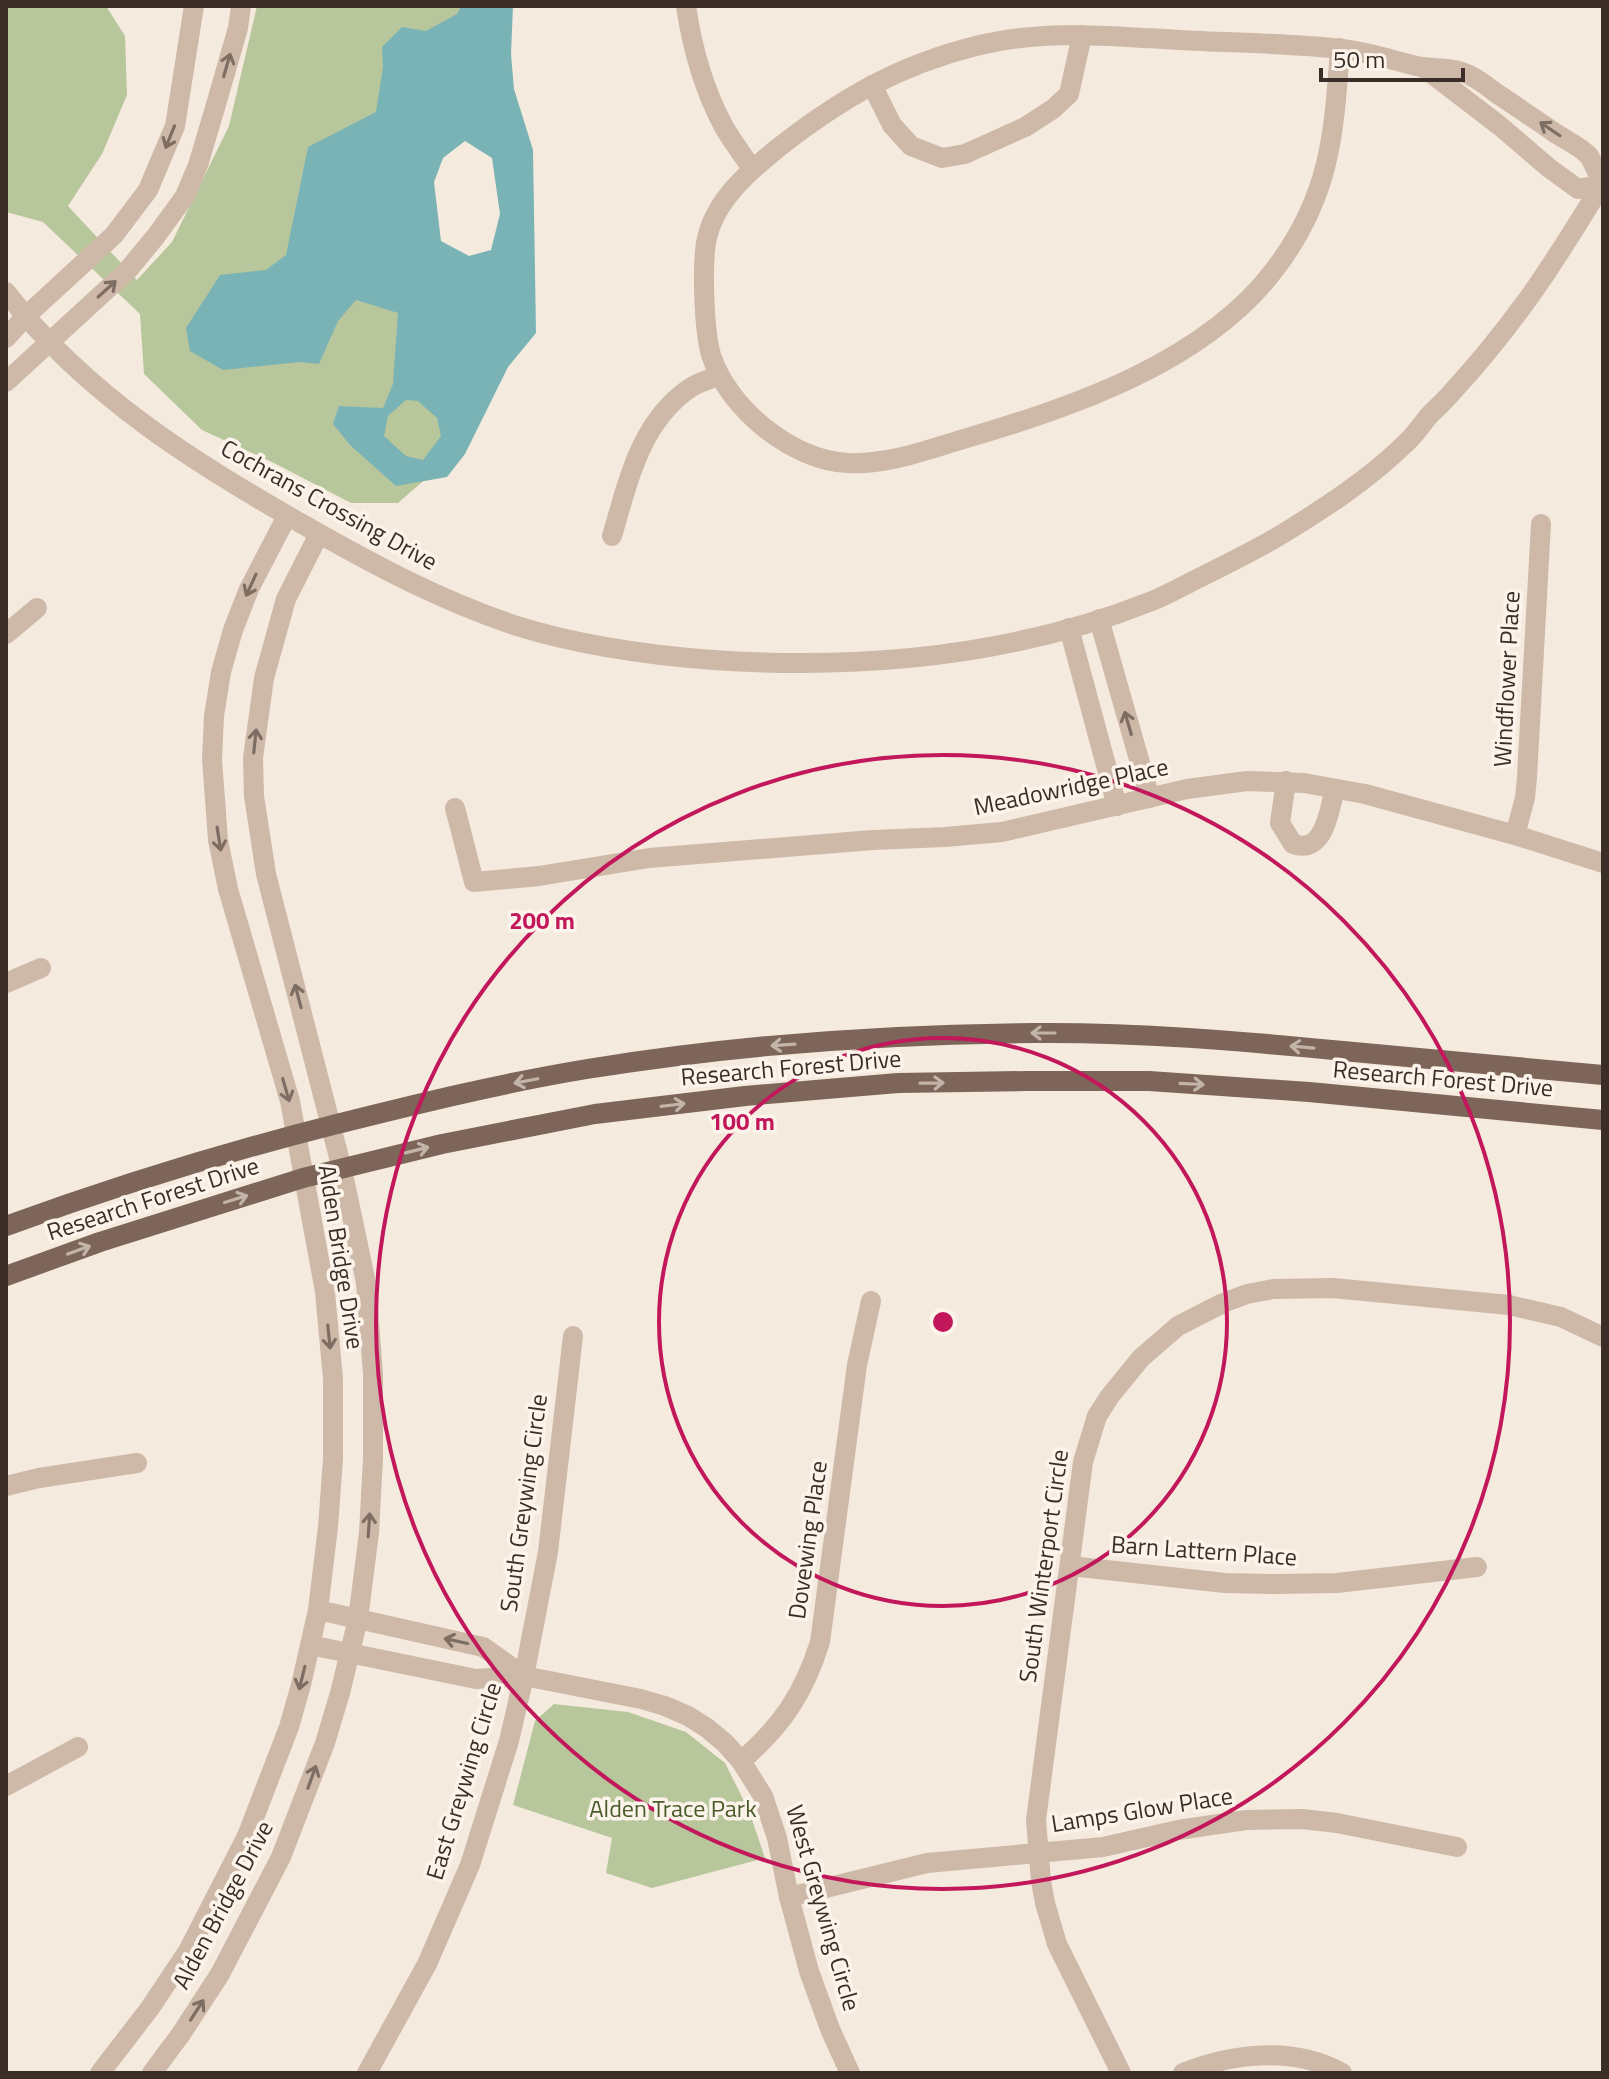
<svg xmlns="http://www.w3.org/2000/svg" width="1609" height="2079" font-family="'Titillium Web',sans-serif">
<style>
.green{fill:#b8c69c}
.water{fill:#7ab3b5;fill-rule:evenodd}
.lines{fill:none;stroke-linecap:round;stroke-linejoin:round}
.minor{stroke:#ceb9a8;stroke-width:20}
.major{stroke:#7e6559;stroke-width:20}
.oneway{stroke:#7d6d62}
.oneway2{stroke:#c3b4a9}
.ring{fill:none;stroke:#c2185b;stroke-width:4}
.labels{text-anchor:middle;stroke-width:7;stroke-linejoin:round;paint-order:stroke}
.street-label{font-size:24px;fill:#3b2e29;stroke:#fcf4eb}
.park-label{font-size:24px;fill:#4a5b2a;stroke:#fcf4eb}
.centre{fill:#c2185b;stroke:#fcf4eb;stroke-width:4}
.ring-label{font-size:24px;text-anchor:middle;font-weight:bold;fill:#c2185b;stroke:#fcf4eb;stroke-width:7;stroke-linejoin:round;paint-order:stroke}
</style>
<rect width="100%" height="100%" fill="#f5eade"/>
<g class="green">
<path d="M6 6H106L125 36 127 95 102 154 68 206 137 280 172 242 229 126 257 6H490L407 173 453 431 436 470 398 503H351L274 463 202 430 144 374 140 314 43 222 6 212Z"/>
<path d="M554 1704 628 1712 686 1732 725 1763 749 1811 765 1858 652 1888 606 1873 612 1838 513 1805 535 1721Z"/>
</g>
<path class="water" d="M461 6H513L511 54 514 89 533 150 536 333 508 367 465 454 447 477 396 486 350 445 333 424 339 406 383 408 393 384 398 313 356 300 338 321 319 364 300 362 223 370 190 351 186 328 220 275 266 270 286 255 308 147 376 112 383 67 382 47 402 27 426 31 457 14ZM465 141 492 158 500 214 491 250 469 256 441 241 434 182 443 158ZM406 400 418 401 437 418 441 436 423 460 406 456 384 436 388 416Z"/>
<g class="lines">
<g class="minor">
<path d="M686 6C692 47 704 90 724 127 732 141 743 155 752 169"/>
<path d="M1340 48C1334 135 1330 197 1275 269 1206 361 1074 407 967 438 929 449 889 465 848 463 792 461 728 408 711 355 704 330 702 269 706 243 713 202 747 173 778 148 840 99 899 65 976 46 1043 29 1111 36 1179 40 1233 43 1288 43 1342 49 1369 52 1395 61 1421 67 1434 69 1449 67 1462 72 1474 76 1486 85 1496 93 1516 106 1536 120 1555 133 1566 140 1581 147 1589 156 1594 164 1598 175 1603 184"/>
<path d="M1423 67 1500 126 1549 168 1578 189 1603 184"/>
<path d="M872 85 892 125 911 146 942 158 965 154 1025 127 1053 109 1069 94 1082 35"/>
<path d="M6 292C85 395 199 466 311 529 378 567 444 602 517 626 581 646 647 655 713 660 861 670 1014 656 1152 601 1167 595 1181 587 1195 580 1223 566 1252 552 1279 536 1325 508 1371 478 1409 440 1415 434 1421 426 1427 418 1435 409 1445 401 1453 391 1479 363 1503 333 1525 303 1553 265 1578 223 1603 183"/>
<path d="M6 338 25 317 114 235 148 190 175 126 194 6"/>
<path d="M6 382 127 271 156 236 185 196 198 165 215 108 238 28 241 6"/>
<path d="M612 536C628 482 640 422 690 388 699 382 710 379 720 376"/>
<path d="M1099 619 1150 798"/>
<path d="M1069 628 1117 806"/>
<path d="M6 634 37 608"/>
<path d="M1286 781 1280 823 1293 844C1325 855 1329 810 1335 789"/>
<path d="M455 808 474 882 539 876 649 858 873 840 945 837 1002 832 1187 789 1247 781 1304 783 1365 794 1515 835 1603 863"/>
<path d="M1515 835 1525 798 1527 777 1541 524"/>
<path d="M6 983 41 968"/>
<path d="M6 1486 39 1478 137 1463"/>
<path d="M1070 1566 1225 1583 1276 1584 1337 1583 1477 1567"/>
<path d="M318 1610 483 1647 524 1676"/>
<path d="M310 1645 476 1679 524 1676 641 1699 665 1706 688 1716 707 1728 725 1743 741 1761 763 1796 777 1838 789 1897 809 1971 830 2029 850 2073"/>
<path d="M741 1761C782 1726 804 1693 820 1642L857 1365 871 1301"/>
<path d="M6 1786 78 1747"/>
<path d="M789 1897 927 1863 1103 1847 1178 1830 1246 1820 1302 1819 1337 1823 1457 1847"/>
<path d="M100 2073 150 2008 188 1951 247 1836 289 1727 301 1685 318 1610 328 1527 333 1459V1379L325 1292 290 1101 228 889 218 840 212 759 214 716 221 672 233 630 249 589 287 516"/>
<path d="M152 2073 181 2034 220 1974 281 1857 325 1743 340 1693 358 1619 369 1533 373 1458V1374L366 1283 342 1169 266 874 254 796 253 758 264 678 286 599 319 534"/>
<path d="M367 2073 427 1964 470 1865 509 1741 524 1676 548 1552 573 1336"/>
<path d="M1121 2073 1057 1944 1045 1903 1041 1881 1036 1820 1083 1462 1097 1416 1110 1396 1141 1358 1178 1326 1223 1303 1247 1294 1273 1289 1333 1288 1509 1305 1561 1317 1603 1337"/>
<path d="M1183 2073C1232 2053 1294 2046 1342 2073"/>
</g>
<g class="major">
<path d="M6 1226C113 1187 222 1153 333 1125 417 1104 502 1083 587 1069 735 1045 885 1034 1034 1033 1137 1032 1240 1041 1343 1051 1430 1059 1516 1067 1603 1075"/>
<path d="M6 1276 100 1242 303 1178 442 1144 595 1114 745 1096 898 1083 1026 1081H1149L1309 1092 1603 1120"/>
</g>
</g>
<defs><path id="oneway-shaft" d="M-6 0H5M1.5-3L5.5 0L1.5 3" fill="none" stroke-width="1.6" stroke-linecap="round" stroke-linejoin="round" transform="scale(2)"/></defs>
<g class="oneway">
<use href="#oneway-shaft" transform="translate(227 65) rotate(-74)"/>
<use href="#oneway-shaft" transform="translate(1550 129) rotate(-146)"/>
<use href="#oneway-shaft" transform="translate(170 137) rotate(112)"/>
<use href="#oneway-shaft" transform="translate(107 289) rotate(-42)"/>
<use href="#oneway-shaft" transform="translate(251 585) rotate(115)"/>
<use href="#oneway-shaft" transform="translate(1128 723) rotate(-106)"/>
<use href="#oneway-shaft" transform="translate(255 741) rotate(-84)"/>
<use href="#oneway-shaft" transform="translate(219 839) rotate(81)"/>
<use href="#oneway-shaft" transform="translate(298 996) rotate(-105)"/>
<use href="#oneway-shaft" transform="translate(286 1090) rotate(74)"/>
<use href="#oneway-shaft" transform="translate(329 1337) rotate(84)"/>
<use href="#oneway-shaft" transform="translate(369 1525) rotate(-86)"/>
<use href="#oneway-shaft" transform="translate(456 1641) rotate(-168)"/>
<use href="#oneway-shaft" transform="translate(302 1678) rotate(104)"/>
<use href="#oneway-shaft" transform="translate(312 1777) rotate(-70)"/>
<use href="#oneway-shaft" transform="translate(197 2010) rotate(-57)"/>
</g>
<g class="oneway2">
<use href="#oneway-shaft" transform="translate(1043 1033) rotate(-180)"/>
<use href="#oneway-shaft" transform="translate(783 1045) rotate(176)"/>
<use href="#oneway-shaft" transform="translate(1302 1047) rotate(-175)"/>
<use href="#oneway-shaft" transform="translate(526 1081) rotate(169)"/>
<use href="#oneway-shaft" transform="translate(932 1083) rotate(-1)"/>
<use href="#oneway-shaft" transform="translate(1192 1084) rotate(3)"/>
<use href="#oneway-shaft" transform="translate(673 1105) rotate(-7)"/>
<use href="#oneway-shaft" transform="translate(417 1150) rotate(-14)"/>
<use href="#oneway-shaft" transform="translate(236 1199) rotate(-17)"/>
<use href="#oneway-shaft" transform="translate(79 1250) rotate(-20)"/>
</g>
<g class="ring">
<circle cx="943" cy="1322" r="284"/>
<circle cx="943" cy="1322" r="567"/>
</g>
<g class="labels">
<g class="street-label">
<text transform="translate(329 505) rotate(29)" y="8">Cochrans Crossing Drive</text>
<text transform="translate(1507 679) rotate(-87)" y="8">Windflower Place</text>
<text transform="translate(1071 787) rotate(-12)" y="8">Meadowridge Place</text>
<text transform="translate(791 1068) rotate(-5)" y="8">Research Forest Drive</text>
<text transform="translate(1443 1079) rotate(5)" y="8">Research Forest Drive</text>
<text transform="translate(153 1199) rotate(-18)" y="8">Research Forest Drive</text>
<text transform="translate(341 1257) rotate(81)" y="8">Alden Bridge Drive</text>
<text transform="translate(524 1503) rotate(-82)" y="8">South Greywing Circle</text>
<text transform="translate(808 1540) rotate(-82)" y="8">Dovewing Place</text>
<text transform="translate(1204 1551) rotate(4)" y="8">Barn Lattern Place</text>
<text transform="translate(1044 1566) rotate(-82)" y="8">South Winterport Circle</text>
<text transform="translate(464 1781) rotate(-73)" y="8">East Greywing Circle</text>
<text transform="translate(1142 1810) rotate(-9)" y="8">Lamps Glow Place</text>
<text transform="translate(223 1905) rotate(-62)" y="8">Alden Bridge Drive</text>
<text transform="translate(823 1908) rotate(74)" y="8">West Greywing Circle</text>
</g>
<g class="park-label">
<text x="673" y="1817">Alden Trace Park</text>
</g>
</g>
<circle cx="943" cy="1322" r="12" class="centre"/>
<g class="ring-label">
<text x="542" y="929">200 m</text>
<text x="742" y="1130">100 m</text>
</g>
<rect width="1609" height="2079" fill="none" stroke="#3b2e29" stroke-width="16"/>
<path d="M1321 68v12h142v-12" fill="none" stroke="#3b2e29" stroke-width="4"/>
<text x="1333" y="68" font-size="24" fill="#3b2e29" stroke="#fcf4eb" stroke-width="6" paint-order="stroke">50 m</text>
</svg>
